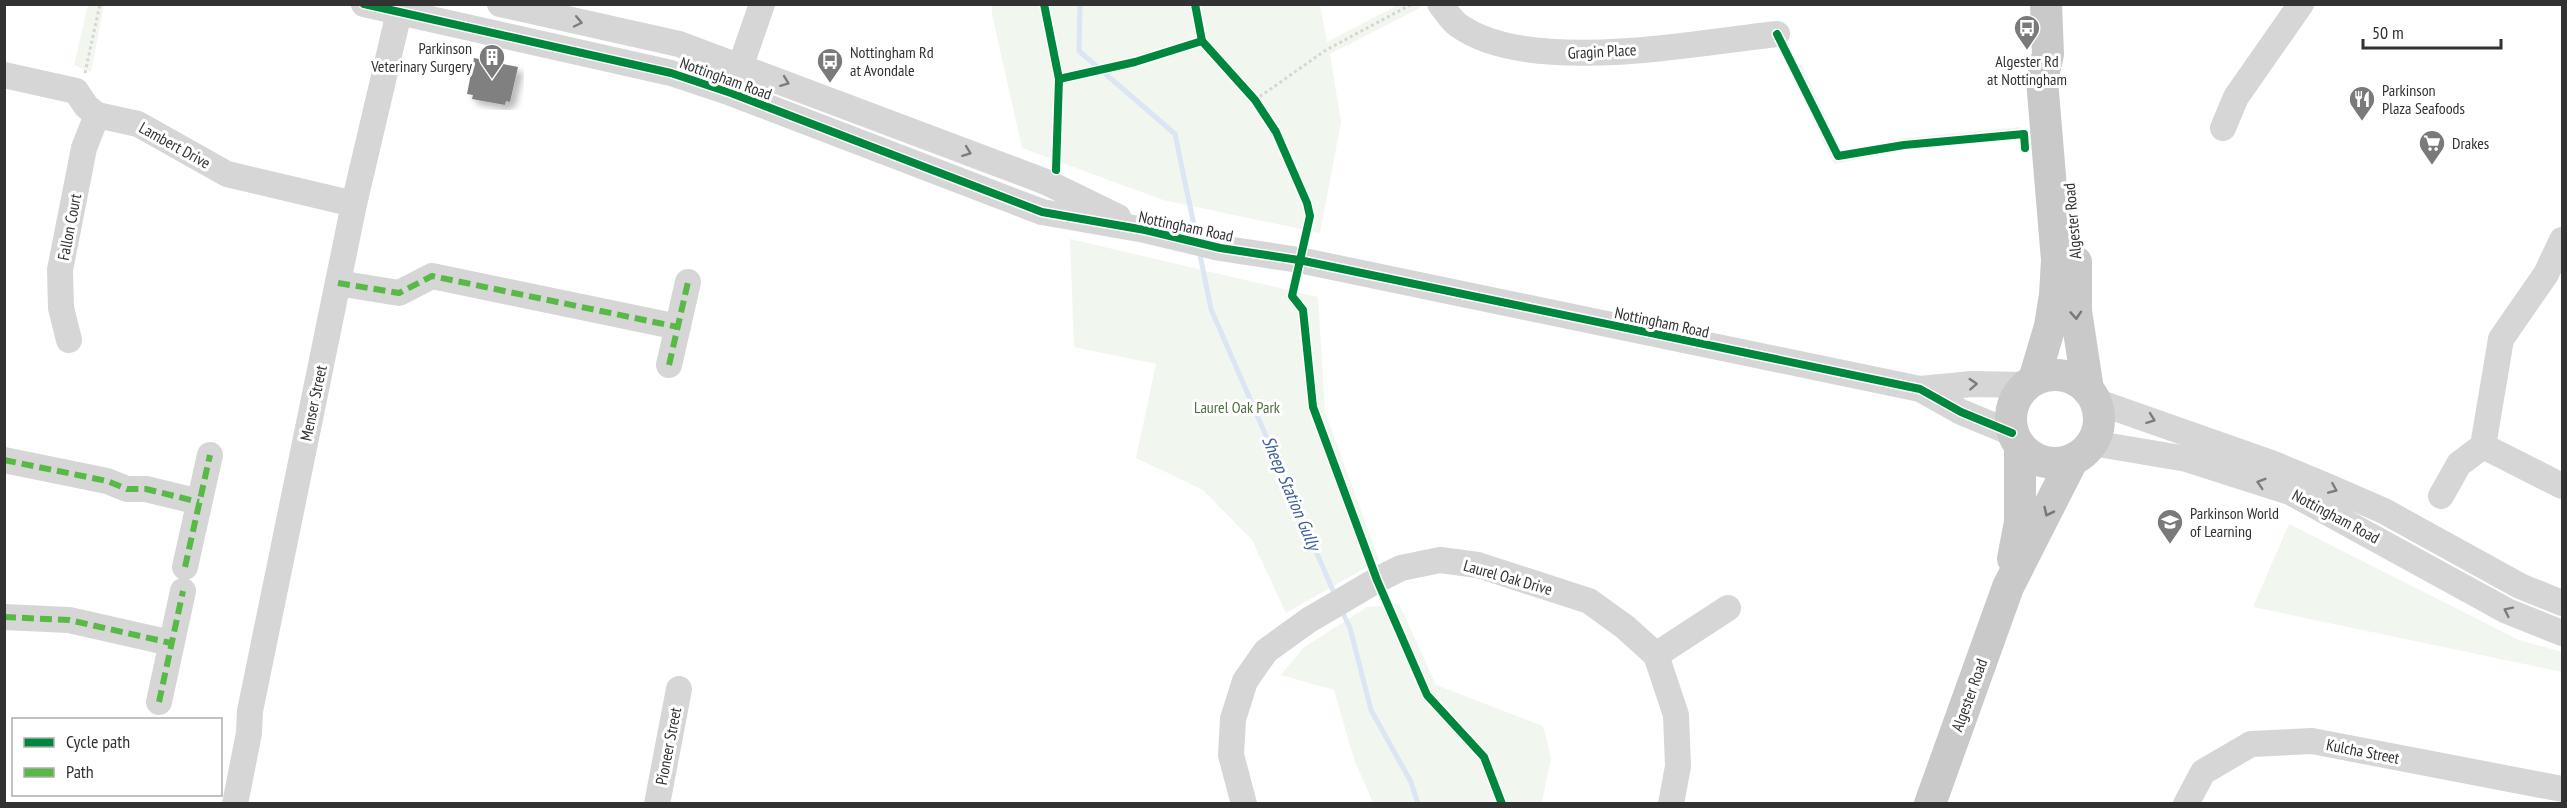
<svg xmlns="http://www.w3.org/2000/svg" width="2567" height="808" font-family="'PT Sans Narrow',sans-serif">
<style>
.green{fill:#f1f6ee}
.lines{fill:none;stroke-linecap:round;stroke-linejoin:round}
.stream{stroke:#dce5f4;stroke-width:5}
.building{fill:#808080;filter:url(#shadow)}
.path{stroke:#d6d6d6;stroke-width:3;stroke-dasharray:3 3;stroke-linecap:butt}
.minor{stroke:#d6d6d6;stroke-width:26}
.major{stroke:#c9c9c9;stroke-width:32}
.quiet{stroke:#58b947;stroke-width:6;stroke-dasharray:12 6;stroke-linecap:butt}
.cycleway-casing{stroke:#fff;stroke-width:11}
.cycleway{stroke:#00873e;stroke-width:8}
.oneway{stroke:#7c7c7c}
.oneway2{stroke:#767676}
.labels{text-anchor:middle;stroke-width:6;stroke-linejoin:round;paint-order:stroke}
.poi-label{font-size:16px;fill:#323232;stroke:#fff;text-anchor:start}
.street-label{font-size:16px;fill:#323232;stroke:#fff}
.park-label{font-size:16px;fill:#49713d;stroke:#fff}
.water-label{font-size:18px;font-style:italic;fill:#3c5f99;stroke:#fff}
</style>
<defs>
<filter id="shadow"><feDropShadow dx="5.5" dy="5.5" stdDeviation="3" flood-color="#0004"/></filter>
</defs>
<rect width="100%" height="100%" fill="#fff"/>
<g class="green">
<path d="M88 5H104L91 72 74 65Z"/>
<path d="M992 5H1320L1327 42 1398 5H1419L1420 8 1330 54 1341 122 1320 233 1163 200 1022 148 992 14Z"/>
<path d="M1801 64 1842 151 1904 138 2020 127 2021 138 1907 150 1834 164 1789 70Z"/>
<path d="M1070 239 1318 297 1325 412 1379 560 1286 613 1252 540 1203 490 1136 458 1156 364 1074 347Z"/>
<path d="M2289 524 2519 640 2562 652V672L2253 607Z"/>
<path d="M1399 604 1436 685 1543 726 1551 757 1542 803H1373L1354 759 1334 690 1281 675 1303 648 1367 607Z"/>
</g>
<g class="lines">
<g class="stream">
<path d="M1080 4 1079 51 1175 134 1196 235"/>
<path d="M1199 250 1211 309 1335 595"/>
<path d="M1341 609 1350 628 1371 710 1411 782 1418 804"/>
</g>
</g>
<path class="building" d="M474 58 518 67 510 102 506 101 505 105 472 99 473 95 467 94Z"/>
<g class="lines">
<g class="path">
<path d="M85 73 100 4"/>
<path d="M1255 100 1326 50 1412 4"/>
</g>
<g class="minor">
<path d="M364 4 671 73 731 93 1042 212 1145 230 1220 248 1299 260 1920 389 1961 412 2012 433"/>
<path d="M500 4 679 44 1046 182 1118 217"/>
<path d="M1440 4C1446 11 1451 20 1458 25 1528 76 1694 43 1777 34"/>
<path d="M4 75 76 91 86 106 97 115 138 124 227 174 354 204"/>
<path d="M735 82 762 4"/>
<path d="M2223 128 2236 97 2301 4"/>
<path d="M2562 240 2546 274 2501 339 2483 446 2562 486"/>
<path d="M338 283 399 293 432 276 678 327"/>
<path d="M69 340 61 308 60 270 84 148 97 115"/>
<path d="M669 365 688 282"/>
<path d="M1920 389 1972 384 2026 385"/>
<path d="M2095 401 2274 464 2329 487 2384 511 2520 586 2562 603"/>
<path d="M2092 443 2187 459 2290 492 2507 611 2562 633"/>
<path d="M4 460 107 481 127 489H146L199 502"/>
<path d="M2441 496 2459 464 2483 446"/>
<path d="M185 567 210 455"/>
<path d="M4 617 69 620 171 643"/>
<path d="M1656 655 1728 608"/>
<path d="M159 702 183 591"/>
<path d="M235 804 249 733 250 711 354 204 401 4"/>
<path d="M657 804 679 689"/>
<path d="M1244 804 1231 755 1233 719 1245 681 1266 651 1309 620 1377 580 1401 568 1440 560 1478 565 1589 601 1625 627 1656 655 1676 715 1678 766 1671 804"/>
<path d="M2186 804 2203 772 2251 744 2312 741 2562 789"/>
</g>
<g class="major">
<path d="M2076 262V311L2088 390"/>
<circle cx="2055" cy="419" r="44"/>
<path d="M2034 380 2050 326 2055 295 2057 260 2042 80 2048 54 2046 4"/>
<path d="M2013 559 2020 522V447"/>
<path d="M1930 804 2008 587 2073 459"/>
</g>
<g class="quiet">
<path d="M338 283 399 293 432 276 678 327"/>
<path d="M669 365 688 282"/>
<path d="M4 460 107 481 127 489H146L199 502"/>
<path d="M185 567 210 455"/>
<path d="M4 617 69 620 171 643"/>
<path d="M159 702 183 591"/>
</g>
<g class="cycleway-casing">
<g id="cycleway">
<path d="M364 4 671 73 731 93 1042 212 1145 230 1220 248 1299 260 1920 389 1961 412 2012 433"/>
<path d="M1044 4 1059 79 1056 170"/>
<path d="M1195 4 1202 41 1255 100 1276 132 1307 203 1310 216 1292 296 1303 310 1313 407 1377 580 1427 695 1484 757 1502 804"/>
<path d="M1777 34 1838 156 1904 145 2024 134 2025 148"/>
<path d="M1059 79 1135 62 1202 41"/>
</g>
</g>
<use href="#cycleway" class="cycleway"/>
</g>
<defs><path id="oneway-chevron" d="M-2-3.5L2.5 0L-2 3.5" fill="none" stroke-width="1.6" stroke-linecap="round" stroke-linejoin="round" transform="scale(1.5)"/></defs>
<g class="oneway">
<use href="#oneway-chevron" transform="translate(578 22) rotate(12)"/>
<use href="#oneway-chevron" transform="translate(785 82) rotate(21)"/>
<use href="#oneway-chevron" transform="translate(967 152) rotate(21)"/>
<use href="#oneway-chevron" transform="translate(1973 384) rotate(-3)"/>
<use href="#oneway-chevron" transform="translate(2151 419) rotate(20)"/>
<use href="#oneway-chevron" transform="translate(2261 483) rotate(-163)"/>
<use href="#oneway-chevron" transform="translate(2333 489) rotate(23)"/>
<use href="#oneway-chevron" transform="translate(2508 611) rotate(-154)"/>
</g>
<g class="oneway2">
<use href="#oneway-chevron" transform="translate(2076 315) rotate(86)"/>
<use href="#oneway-chevron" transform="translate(2048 512) rotate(116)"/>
</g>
<defs>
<g id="bus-pin" transform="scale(1.35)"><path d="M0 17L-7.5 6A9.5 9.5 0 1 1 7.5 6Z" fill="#7a7a7a" stroke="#fff"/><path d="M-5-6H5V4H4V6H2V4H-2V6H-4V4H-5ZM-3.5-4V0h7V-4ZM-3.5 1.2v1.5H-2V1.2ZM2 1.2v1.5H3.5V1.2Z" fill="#fff"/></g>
<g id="building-pin" transform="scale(1.35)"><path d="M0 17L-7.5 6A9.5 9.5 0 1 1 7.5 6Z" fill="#7a7a7a" stroke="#fff"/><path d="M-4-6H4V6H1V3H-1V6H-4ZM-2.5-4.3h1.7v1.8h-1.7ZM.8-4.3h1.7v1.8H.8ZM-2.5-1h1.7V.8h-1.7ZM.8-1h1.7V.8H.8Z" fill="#fff"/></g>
<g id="restaurant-pin" transform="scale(1.35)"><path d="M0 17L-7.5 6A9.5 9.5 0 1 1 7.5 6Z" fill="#7a7a7a" stroke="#fff"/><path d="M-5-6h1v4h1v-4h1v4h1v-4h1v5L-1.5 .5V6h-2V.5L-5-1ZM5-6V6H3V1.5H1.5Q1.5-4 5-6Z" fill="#fff"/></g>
<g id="supermarket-pin" transform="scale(1.35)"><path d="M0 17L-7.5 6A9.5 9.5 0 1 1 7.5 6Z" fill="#7a7a7a" stroke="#fff"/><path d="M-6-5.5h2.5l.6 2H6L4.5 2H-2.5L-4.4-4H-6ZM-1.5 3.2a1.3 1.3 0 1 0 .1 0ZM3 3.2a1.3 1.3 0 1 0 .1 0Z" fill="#fff"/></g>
<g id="school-pin" transform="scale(1.35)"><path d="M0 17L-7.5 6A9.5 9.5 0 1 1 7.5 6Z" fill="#7a7a7a" stroke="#fff"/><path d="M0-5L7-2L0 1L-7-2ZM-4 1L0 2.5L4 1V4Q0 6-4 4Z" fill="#fff"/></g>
</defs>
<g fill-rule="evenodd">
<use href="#bus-pin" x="2027" y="28"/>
<use href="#building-pin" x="492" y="57"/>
<use href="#bus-pin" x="830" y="61"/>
<use href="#restaurant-pin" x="2362" y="99"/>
<use href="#supermarket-pin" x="2432" y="143"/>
<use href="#school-pin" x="2170" y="522"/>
</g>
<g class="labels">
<g class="poi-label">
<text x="472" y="54" text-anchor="end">Parkinson<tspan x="472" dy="18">Veterinary Surgery</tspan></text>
<text x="850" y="58">Nottingham Rd<tspan x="850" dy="18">at Avondale</tspan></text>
<text x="2027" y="67" text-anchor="middle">Algester Rd<tspan x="2027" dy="18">at Nottingham</tspan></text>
<text x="2382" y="96">Parkinson<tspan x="2382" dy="18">Plaza Seafoods</tspan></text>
<text x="2452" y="149">Drakes</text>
<text x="2190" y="519">Parkinson World<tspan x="2190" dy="18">of Learning</tspan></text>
</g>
<g class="street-label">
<text transform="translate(1602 51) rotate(-3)" y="6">Gragin Place</text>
<text transform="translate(726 78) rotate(20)" y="6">Nottingham Road</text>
<text transform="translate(175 145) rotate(29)" y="6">Lambert Drive</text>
<text transform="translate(2072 221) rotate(-95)" y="6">Algester Road</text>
<text transform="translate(1186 226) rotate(12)" y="6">Nottingham Road</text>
<text transform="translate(69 227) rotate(-79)" y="6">Fallon Court</text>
<text transform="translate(1662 322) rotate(12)" y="6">Nottingham Road</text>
<text transform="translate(313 403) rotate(-78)" y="6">Menser Street</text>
<text transform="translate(2336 516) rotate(28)" y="6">Nottingham Road</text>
<text transform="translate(1508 577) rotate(16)" y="6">Laurel Oak Drive</text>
<text transform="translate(1969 695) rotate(-70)" y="6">Algester Road</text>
<text transform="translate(668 746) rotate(-79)" y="6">Pioneer Street</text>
<text transform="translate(2363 751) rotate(11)" y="6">Kulcha Street</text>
</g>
<g class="park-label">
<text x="1237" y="413">Laurel Oak Park</text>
</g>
<g class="water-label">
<text transform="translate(1291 493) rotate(67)" y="6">Sheep Station Gully</text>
</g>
</g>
<rect width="2567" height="808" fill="none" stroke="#323232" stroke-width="12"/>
<rect x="12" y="718" width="210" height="78" fill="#ffffff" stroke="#adadad" stroke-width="1.5"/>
<rect x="24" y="738" width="30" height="9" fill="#00873e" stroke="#adadad" stroke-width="1.5"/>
<text x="66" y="748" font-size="18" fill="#323232">Cycle path</text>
<rect x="24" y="768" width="30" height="9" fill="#58b947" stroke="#adadad" stroke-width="1.5"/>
<text x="66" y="778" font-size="18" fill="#323232">Path</text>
<path d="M2363 39v9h138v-9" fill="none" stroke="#323232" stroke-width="3"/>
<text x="2372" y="39" font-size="18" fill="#323232" stroke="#ffffff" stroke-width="4.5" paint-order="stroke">50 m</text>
</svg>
